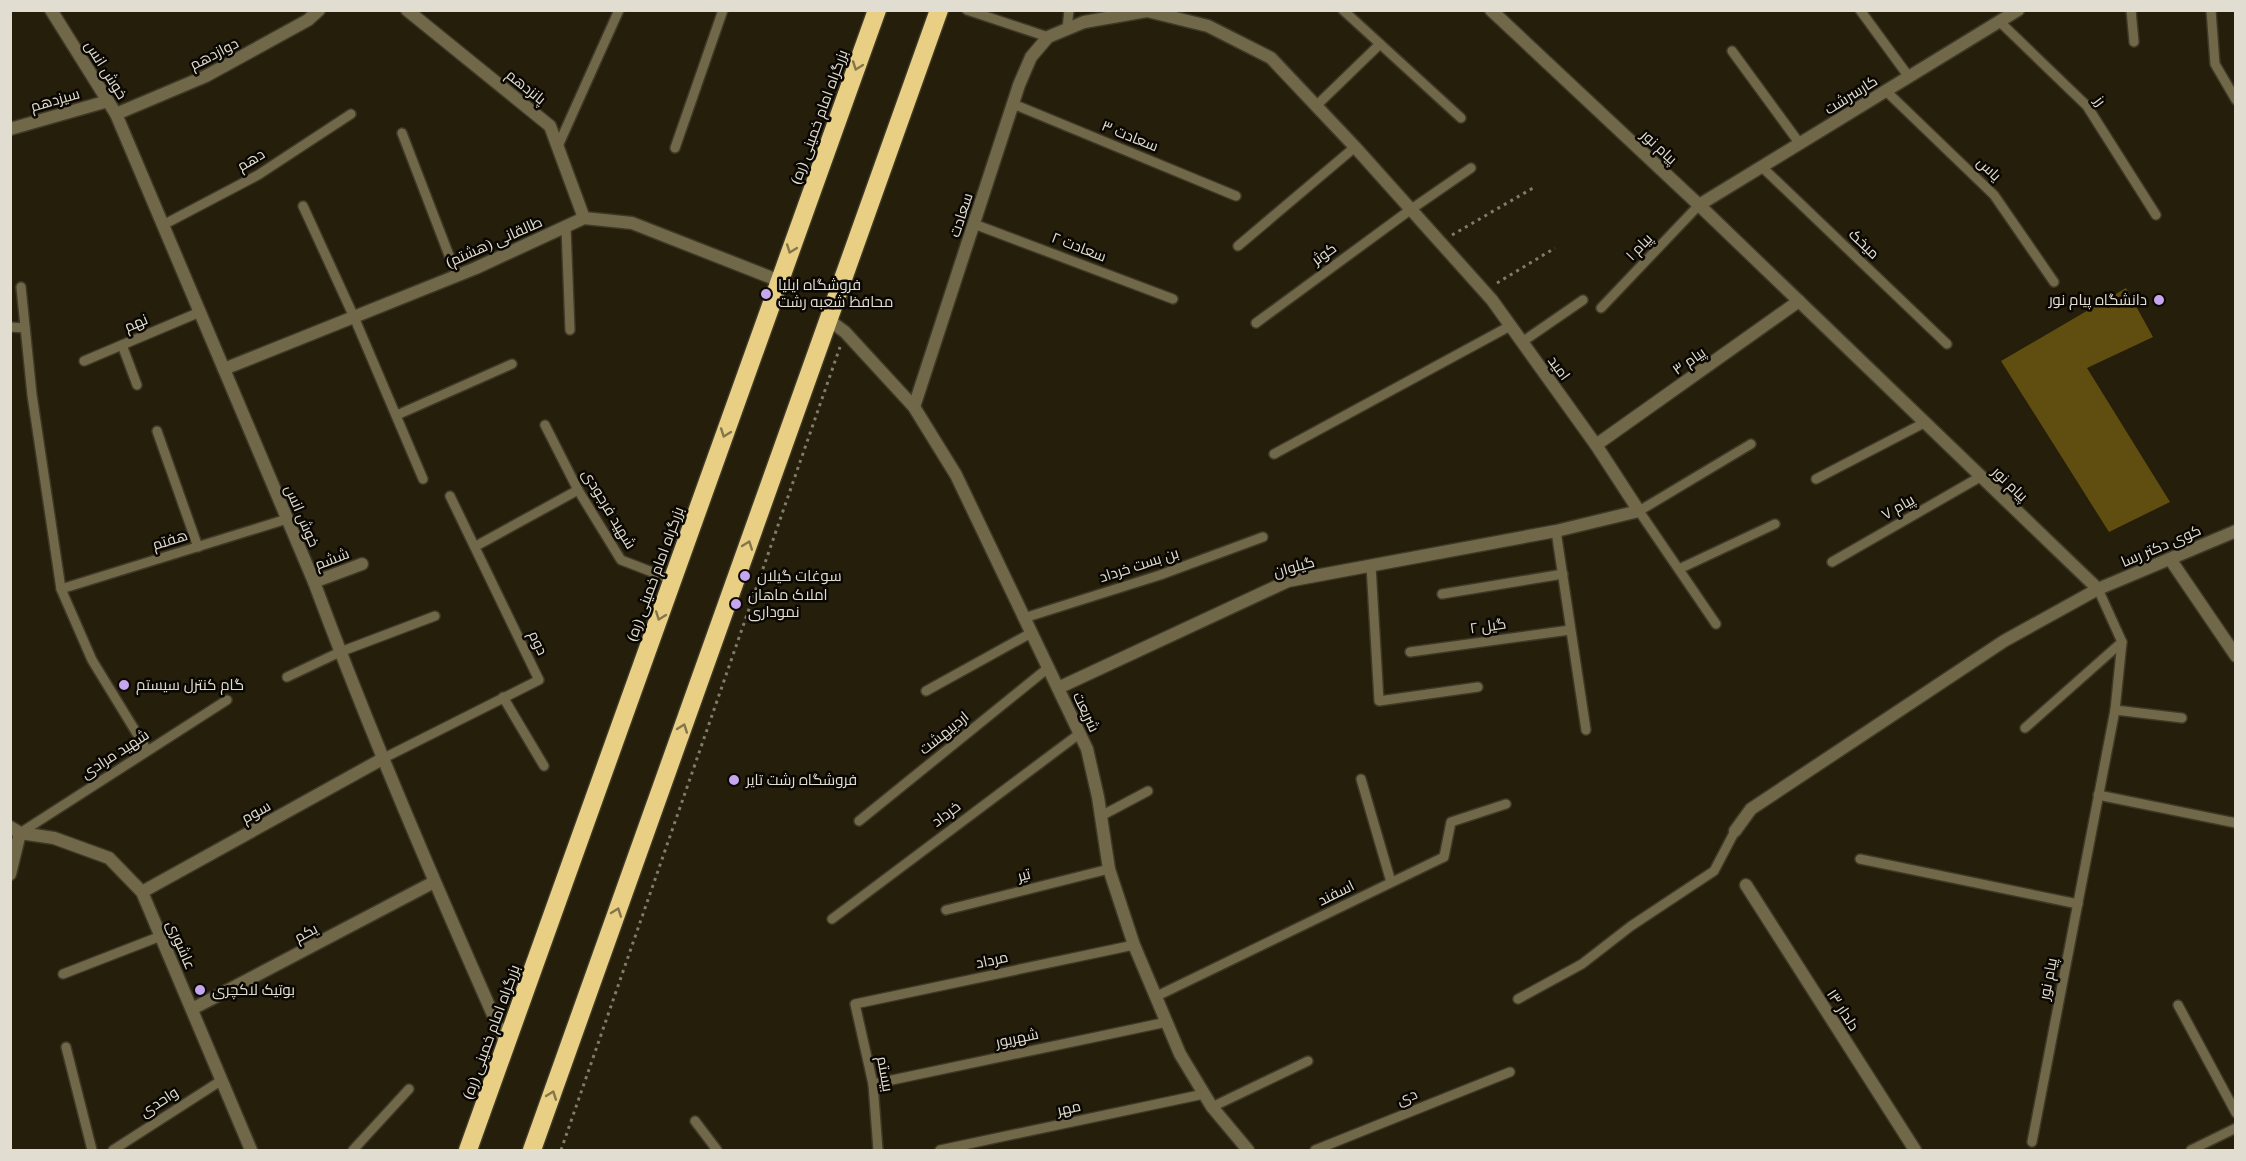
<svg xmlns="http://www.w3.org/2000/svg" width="2246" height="1161" font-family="'Times New Roman',Cairo,serif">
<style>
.building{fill:#604e11}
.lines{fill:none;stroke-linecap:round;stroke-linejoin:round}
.lane-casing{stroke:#3e3926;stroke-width:12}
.street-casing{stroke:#3e3926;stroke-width:15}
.highway-casing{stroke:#3e3926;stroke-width:21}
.path{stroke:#807b6b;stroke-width:3;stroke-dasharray:3 4.5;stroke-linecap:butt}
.lane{stroke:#71684a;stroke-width:9}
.street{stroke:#71684a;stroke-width:12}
.highway{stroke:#e8cf84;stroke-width:18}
.oneway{stroke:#85754a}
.poi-dot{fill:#c7a6f0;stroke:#0b0803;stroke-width:2}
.labels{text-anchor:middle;stroke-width:5;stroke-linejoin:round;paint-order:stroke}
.street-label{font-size:15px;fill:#e1ddd1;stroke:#0b0803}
.poi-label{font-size:15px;fill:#e1ddd1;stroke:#0b0803;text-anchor:start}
</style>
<rect width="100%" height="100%" fill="#241e0a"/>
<path class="building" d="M2126 288 2153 337 2087 368 2170 502 2109 532 2001 361Z"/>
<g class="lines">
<g class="lane-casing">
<g id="lane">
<path d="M967 10 1048 37"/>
<path d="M1343 10 1461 118"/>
<path d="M1860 10 1909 77"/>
<path d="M2131 10 2134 42"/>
<path d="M2211 10 2215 64 2236 100"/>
<path d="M2000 22 2087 106 2156 215"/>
<path d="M1067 29 1069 10"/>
<path d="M1732 51 1800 144"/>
<path d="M1886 91 1994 195 2054 282"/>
<path d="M1013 104 1236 196"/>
<path d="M1316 106 1380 44"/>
<path d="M402 133 457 276"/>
<path d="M558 146 619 10"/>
<path d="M675 148 723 10"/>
<path d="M1762 167 1947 344"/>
<path d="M303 206 354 317 423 479"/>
<path d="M974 224 1173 299"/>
<path d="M163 225 258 175 351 114"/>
<path d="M566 227 570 330"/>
<path d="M1238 246 1355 147"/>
<path d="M21 287 32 395 61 589 92 660 147 750"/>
<path d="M1601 308 1699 205"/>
<path d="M1256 323 1410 210 1471 168"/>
<path d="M10 327 25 328"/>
<path d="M1522 342 1583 300"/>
<path d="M122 345 137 385"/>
<path d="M84 361 200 312"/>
<path d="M397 415 512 364"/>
<path d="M545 425 578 490 621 560 673 580"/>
<path d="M157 431 198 547"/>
<path d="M1274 454 1510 326"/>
<path d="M1816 479 1924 423"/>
<path d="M1556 531 1586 730"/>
<path d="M476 546 578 490"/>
<path d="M1832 562 1980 477"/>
<path d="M1371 566 1379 701 1478 687"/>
<path d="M1679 569 1775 524"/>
<path d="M61 589 287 519"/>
<path d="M1442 594 1563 574"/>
<path d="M1024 618 1160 575 1263 537"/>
<path d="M1716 624 1639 511 1751 444"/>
<path d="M1410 652 1570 630"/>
<path d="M287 677 340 652 435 616"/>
<path d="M926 691 1031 633"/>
<path d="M503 697 544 766"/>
<path d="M2115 710 2182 718"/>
<path d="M2025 728 2122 642"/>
<path d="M384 758 539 680 450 496"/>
<path d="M1361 779 1391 882"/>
<path d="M2098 795 2236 823"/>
<path d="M1101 816 1148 791"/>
<path d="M859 821 1048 668"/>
<path d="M20 833 227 700"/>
<path d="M1860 859 2078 904"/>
<path d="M946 910 1109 869"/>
<path d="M832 919 1079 734"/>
<path d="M63 974 161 936"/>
<path d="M1157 996 1444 857 1451 822 1506 804"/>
<path d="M1518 999 1582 964 1631 926 1714 871 1735 831"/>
<path d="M2178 1005 2236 1113"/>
<path d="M66 1047 92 1150"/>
<path d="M873 1084 1167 1022"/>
<path d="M1212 1107 1308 1061"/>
<path d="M695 1121 717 1150"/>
<path d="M2032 1142 2115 710 2122 642 2098 589"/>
<path d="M113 1150 222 1080"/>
<path d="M353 1150 409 1089"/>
<path d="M878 1150 873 1084 855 1004 1134 945"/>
<path d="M940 1150 1204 1094"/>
<path d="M1315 1150 1510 1072"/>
<path d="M2191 1150 2236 1128"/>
</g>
</g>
<g class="street-casing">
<g id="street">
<path d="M51 10 116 114 314 582C372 738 438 891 506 1044"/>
<path d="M407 10 550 126 584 218"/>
<path d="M1491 10 1699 205 2098 589"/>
<path d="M116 114 206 76 308 20 319 10"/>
<path d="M10 129 108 101"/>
<path d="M1699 205 2018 10"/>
<path d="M829 320 845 332 914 407 956 475 1087 749 1098 797 1109 869 1134 945 1180 1054 1212 1107 1248 1150"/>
<path d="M224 369 476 268 584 218 632 223 780 281"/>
<path d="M914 407 1019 85 1031 57 1048 37 1084 22 1147 11 1208 26 1271 58 1355 147 1492 300 1596 445 1639 511 1556 531 1288 581 1058 688"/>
<path d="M1596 445 1799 301"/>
<path d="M2170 559 2236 656"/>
<path d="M314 582 362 564"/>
<path d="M10 827 20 833 54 838 109 858 142 892 251 1150"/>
<path d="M1735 831 1751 809 2004 641 2098 589 2236 531"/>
<path d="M10 874 20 833"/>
<path d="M1746 885 1915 1150"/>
<path d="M142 892 384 758"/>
<path d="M192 1009 434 882"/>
</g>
</g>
<g class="highway-casing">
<g id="highway">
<path d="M468 1150 877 10"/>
<path d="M532 1150 939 10"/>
</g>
</g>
<g class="path">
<path d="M1452 235 1533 188"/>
<path d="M1497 283 1555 248"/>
<path d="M561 1150 840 347"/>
</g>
<use href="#lane" class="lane"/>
<use href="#street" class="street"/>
<use href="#highway" class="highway"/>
</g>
<defs><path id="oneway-chevron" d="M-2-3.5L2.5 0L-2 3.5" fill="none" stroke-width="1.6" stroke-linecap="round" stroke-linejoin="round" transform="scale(1.5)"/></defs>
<g class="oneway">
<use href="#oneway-chevron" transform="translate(857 66) rotate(110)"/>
<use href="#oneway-chevron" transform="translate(791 249) rotate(110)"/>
<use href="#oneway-chevron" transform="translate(725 433) rotate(110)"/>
<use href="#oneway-chevron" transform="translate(748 545) rotate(-70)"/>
<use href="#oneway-chevron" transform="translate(660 616) rotate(110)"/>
<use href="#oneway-chevron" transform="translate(683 728) rotate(-70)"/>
<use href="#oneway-chevron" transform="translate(617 912) rotate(-70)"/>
<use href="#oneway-chevron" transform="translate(552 1095) rotate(-70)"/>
</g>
<g class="poi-dot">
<circle cx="766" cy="294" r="6"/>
<circle cx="2159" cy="300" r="6"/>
<circle cx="745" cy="576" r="6"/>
<circle cx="736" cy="604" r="6"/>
<circle cx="124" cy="685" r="6"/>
<circle cx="734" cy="780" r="6"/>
<circle cx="200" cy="990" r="6"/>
</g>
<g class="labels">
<g class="street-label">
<text transform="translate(214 54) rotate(-27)" y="5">دوازدهم</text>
<text transform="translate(106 70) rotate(58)" y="5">خوش انس</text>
<text transform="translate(526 87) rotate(39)" y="5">پانزدهم</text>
<text transform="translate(1851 95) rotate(-32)" y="5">کارسرشت</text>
<text transform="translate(55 100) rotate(-16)" y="5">سیزدهم</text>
<text transform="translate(2100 101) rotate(53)" y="5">رز</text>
<text transform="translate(819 117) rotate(-70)" y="5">بزرگراه امام خمینی (ره)</text>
<text transform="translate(1130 136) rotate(22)" y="5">سعادت ۳</text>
<text transform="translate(1659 147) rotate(43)" y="5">پیام نور</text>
<text transform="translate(251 160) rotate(-31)" y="5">دهم</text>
<text transform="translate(1989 169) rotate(44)" y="5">یاس</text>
<text transform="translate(961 215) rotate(-72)" y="5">سعادت</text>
<text transform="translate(494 242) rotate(-24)" y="5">طالقانی (هشتم)</text>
<text transform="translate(1864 244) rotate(44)" y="5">میخک</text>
<text transform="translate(1079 247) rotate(21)" y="5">سعادت ۲</text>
<text transform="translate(1639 247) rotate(-46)" y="5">پیام ۱</text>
<text transform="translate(1324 254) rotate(-36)" y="5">کوثر</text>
<text transform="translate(136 323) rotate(-23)" y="5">نهم</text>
<text transform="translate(1689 361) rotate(-35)" y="5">پیام ۳</text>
<text transform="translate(1559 368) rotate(54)" y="5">امید</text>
<text transform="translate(2010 484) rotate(44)" y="5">پیام نور</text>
<text transform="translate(1898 507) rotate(-30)" y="5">پیام ۷</text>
<text transform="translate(609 509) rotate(59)" y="5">شهید فرجودی</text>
<text transform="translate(302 516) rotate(67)" y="5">خوش انس</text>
<text transform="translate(170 540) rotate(-17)" y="5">هفتم</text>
<text transform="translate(2161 546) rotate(-23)" y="5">کوی دکتر رسا</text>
<text transform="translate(332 559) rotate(-21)" y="5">ششم</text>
<text transform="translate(1139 565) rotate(-18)" y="5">بن بست خرداد</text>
<text transform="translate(1294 567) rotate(-15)" y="5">گیلوان</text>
<text transform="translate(655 574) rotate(-70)" y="5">بزرگراه امام خمینی (ره)</text>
<text transform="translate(1488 626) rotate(-8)" y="5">گیل ۲</text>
<text transform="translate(538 643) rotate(65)" y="5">دوم</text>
<text transform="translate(1086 712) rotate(65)" y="5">شریعت</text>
<text transform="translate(944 733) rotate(-39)" y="5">اردیبهشت</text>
<text transform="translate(115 754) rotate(-33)" y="5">شهید مرادی</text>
<text transform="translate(256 812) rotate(-29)" y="5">سوم</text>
<text transform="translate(946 814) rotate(-37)" y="5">خرداد</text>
<text transform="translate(1024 875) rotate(-14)" y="5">تیر</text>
<text transform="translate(1336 893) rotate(-26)" y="5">اسفند</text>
<text transform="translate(306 933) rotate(-28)" y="5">یکم</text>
<text transform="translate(181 945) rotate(67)" y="5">عاشوری</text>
<text transform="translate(992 960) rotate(-12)" y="5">مرداد</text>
<text transform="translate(2048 979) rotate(-79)" y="5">پیام نور</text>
<text transform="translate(1843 1010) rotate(57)" y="5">دلدار ۱۳</text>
<text transform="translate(491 1032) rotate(-70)" y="5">بزرگراه امام خمینی (ره)</text>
<text transform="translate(1017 1038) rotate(-12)" y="5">شهریور</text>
<text transform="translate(885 1074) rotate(80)" y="5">بیستم</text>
<text transform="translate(1407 1097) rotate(-22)" y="5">دی</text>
<text transform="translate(159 1102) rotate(-33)" y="5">واحدی</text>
<text transform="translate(1069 1108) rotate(-12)" y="5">مهر</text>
</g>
<g class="poi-label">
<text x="778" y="290">فروشگاه ایلیا<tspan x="778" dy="17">محافظ شعبه رشت</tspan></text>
<text x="2147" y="305" text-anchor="end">دانشگاه پیام نور</text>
<text x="757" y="581">سوغات گیلان</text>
<text x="748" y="600">املاک ماهان<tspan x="748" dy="17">نموداری</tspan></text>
<text x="136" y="690">گام کنترل سیستم</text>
<text x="746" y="785">فروشگاه رشت تاير</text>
<text x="212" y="995">بوتیک لاکچری</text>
</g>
</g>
<rect width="2246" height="1161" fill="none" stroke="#e1ddd1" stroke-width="24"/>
</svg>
